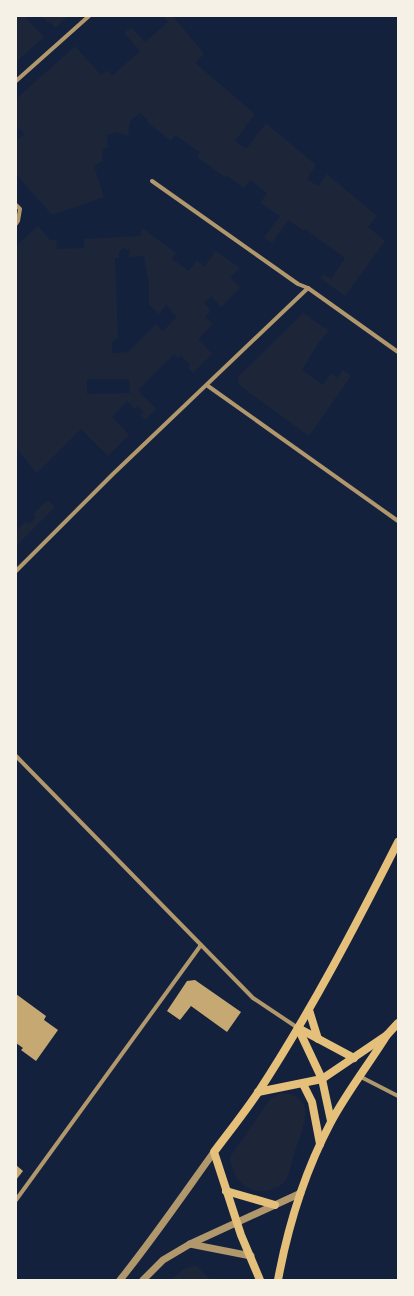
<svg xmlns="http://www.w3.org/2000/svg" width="414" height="1296" font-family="Arial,sans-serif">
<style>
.green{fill:#1d2539;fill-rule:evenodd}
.building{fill:#c6a872}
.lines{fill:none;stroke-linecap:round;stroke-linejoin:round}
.minor{stroke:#b1986c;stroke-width:4}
.tertiary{stroke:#b1986c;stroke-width:7}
.secondary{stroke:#e5c07b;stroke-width:8}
</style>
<rect width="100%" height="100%" fill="#14213d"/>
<g class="green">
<path d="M16 16H28L26 18 44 37 16 62Z"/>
<path d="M41 16H68L55 28 50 21 48 23Z"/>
<path d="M163 16H173L204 54 195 63 255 114 235 141 246 149 266 123 316 165 307 179 318 186 327 174 377 216 368 227 385 241 345 296 320 278 323 274 331 279 345 258 305 229 304 231 288 220 272 243 264 238 280 216 260 203 267 193 250 180 244 188 227 176 225 177 197 157 200 152 175 135 171 141 147 122 148 120 140 113 130 121 128 136 117 132 107 135 108 148 102 149 103 161 94 166 104 197 52 215 16 174V141L24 134 16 125V99L75 46 101 75 107 70 112 76 140 51 124 33 131 27 145 42 168 22Z"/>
<path d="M38 226 50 240H56L57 249 84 248V239L140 236 142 228 176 253 172 259 189 271 197 260 204 267 216 251 240 268 230 277 240 288 221 307 211 296 204 303 211 311 205 317 213 324 198 339 212 354 193 373 188 368 190 365 181 356 178 358 174 354 138 390 156 409 145 420 141 415 143 412 138 406 135 409 127 401 112 417 129 435 108 456 81 429 37 473 16 448V246ZM123 248 130 250 129 257 144 256 149 284V305L159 314 166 305 177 317 163 331 156 324 128 352 112 353V342L118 338 115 258H120L118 254ZM87 379H129L130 393 87 394Z"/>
<path d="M303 313 329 331 319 342 302 370 323 385 331 373 337 378 343 370 351 376 309 436 239 385 238 377Z"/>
<path d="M48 500 55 507 16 546V531L25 522 29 524 36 517 33 514Z"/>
<path d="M283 1093C319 1097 302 1129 295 1151 292 1160 290 1172 286 1180 283 1185 276 1188 270 1190 248 1196 231 1178 230 1157L271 1098Z"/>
<path d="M196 1265 210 1280H170L184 1269Z"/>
</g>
<g class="building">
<path d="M195 980 241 1012 227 1032 191 1006 180 1020 167 1011 187 981Z"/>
<path d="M16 994 46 1016 44 1020 58 1030 36 1061 21 1050 23 1048 16 1043Z"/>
<path d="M16 1165 23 1171 16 1180Z"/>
</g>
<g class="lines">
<g class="minor">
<path d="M16 81 89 16"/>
<path d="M152 181 298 284 308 288 398 352"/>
<path d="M16 205 20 209 18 221 16 224"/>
<path d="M208 386 398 521"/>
<path d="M16 571 113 474 308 288"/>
<path d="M16 756 253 998 298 1028"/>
<path d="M361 1077 398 1096"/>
<path d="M16 1200 201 945"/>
</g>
<g class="tertiary">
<path d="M190 1244 251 1256"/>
<path d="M120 1280C153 1239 183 1195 214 1152"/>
<path d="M143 1280 163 1260 190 1244 301 1193"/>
</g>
<g class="secondary">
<path d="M309 1010 318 1039"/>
<path d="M298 1028 322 1079 331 1121"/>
<path d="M298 1028 354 1058"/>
<path d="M303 1084 312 1102 320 1144"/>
<path d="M258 1092 322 1079 387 1035 398 1023"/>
<path d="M226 1191 275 1205"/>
<path d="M260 1280 241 1235 214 1152C229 1132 245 1112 259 1091 311 1011 355 927 398 842"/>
<path d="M278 1280C288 1226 305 1171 331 1122 347 1092 369 1064 387 1035"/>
</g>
</g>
<rect width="414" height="1296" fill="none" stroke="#f6f1e7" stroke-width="34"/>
</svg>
